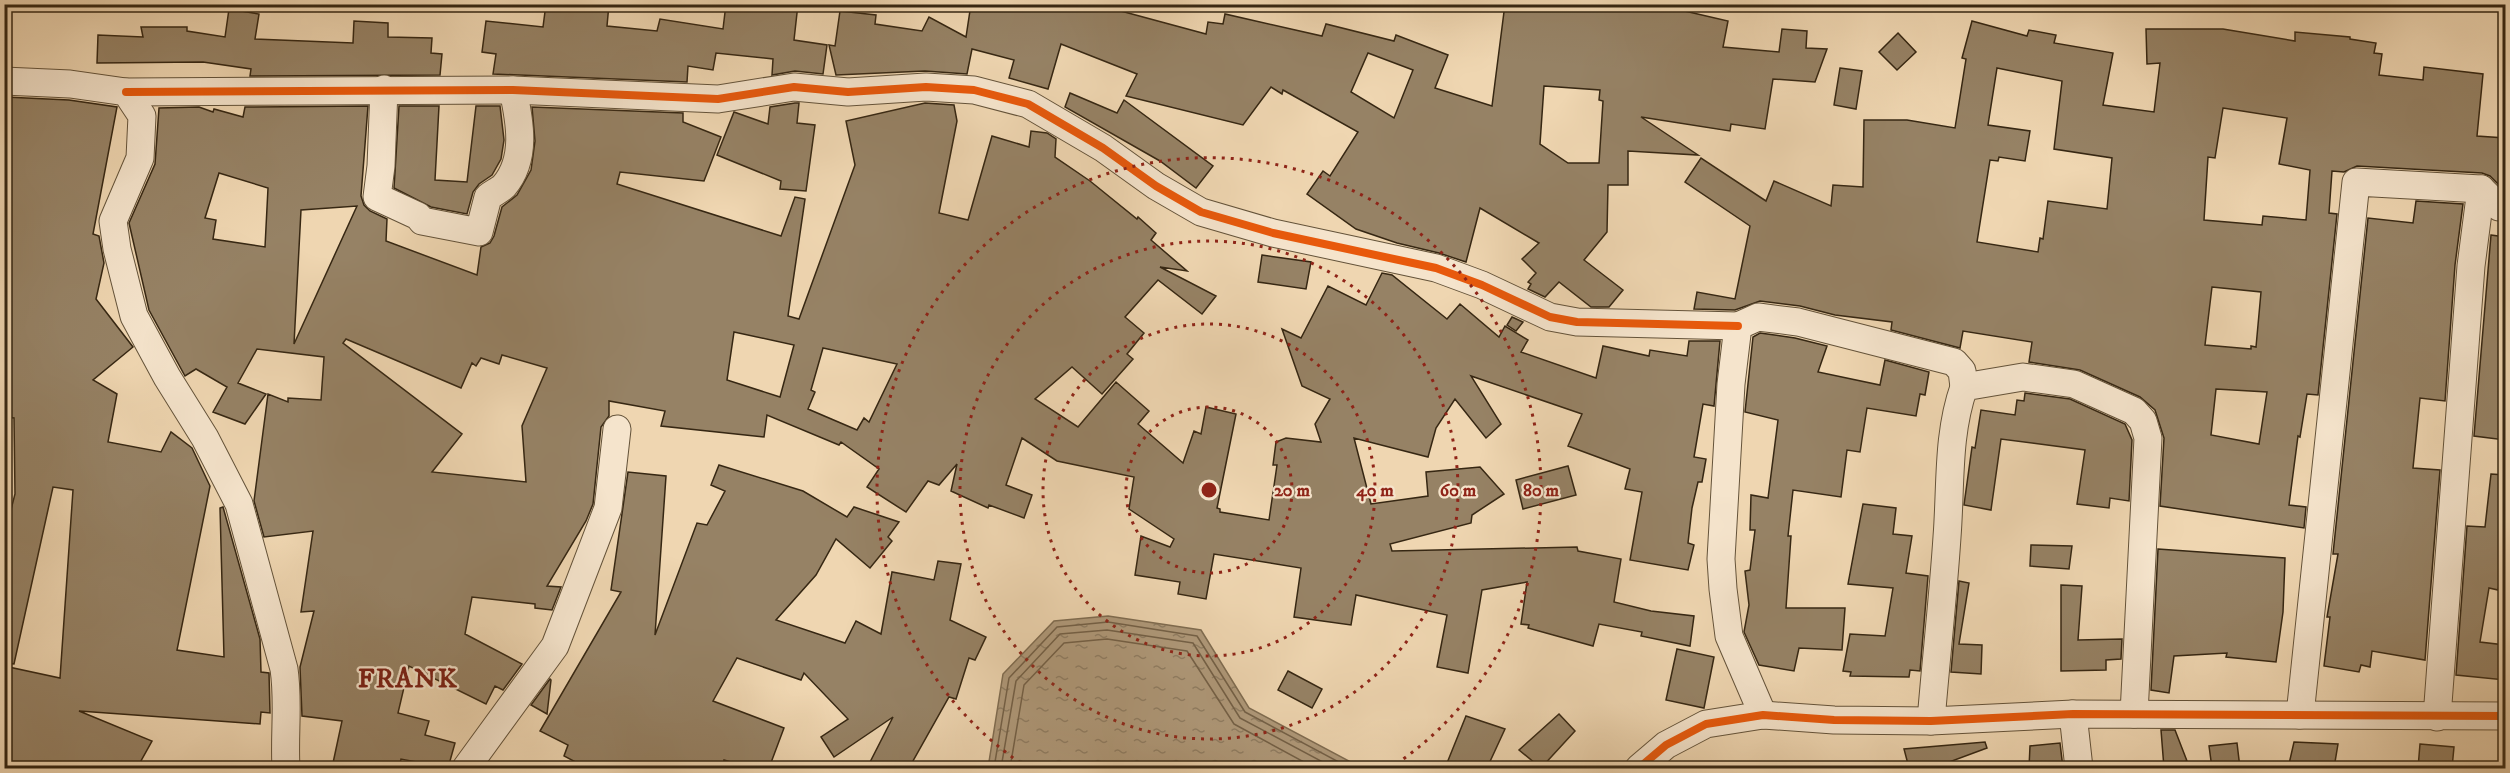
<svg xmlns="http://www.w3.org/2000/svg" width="2510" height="773" font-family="'IM FELL DW Pica',serif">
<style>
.water{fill:url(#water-ripples);stroke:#7f6c51;stroke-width:1.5}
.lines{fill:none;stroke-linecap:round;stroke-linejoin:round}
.shore{stroke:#736047;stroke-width:1.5}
.building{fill:#968265;stroke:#362713;stroke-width:1.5;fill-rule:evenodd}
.minor-casing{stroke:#64533a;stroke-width:29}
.minor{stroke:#f5e4cc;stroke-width:27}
.cycleway-casing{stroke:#f5e4cc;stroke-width:11}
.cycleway{stroke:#e8590c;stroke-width:8}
.ring{fill:none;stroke:#8f2418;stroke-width:3;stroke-dasharray:3 6}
.labels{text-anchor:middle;stroke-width:4.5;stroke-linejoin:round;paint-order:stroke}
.district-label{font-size:27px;font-weight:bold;letter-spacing:1.5px;fill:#7a1f14;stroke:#f5e4cc}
.centre{fill:#8f2418;stroke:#f5e4cc;stroke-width:3}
.ring-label{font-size:18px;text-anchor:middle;font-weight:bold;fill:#8f2418;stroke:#f5e4cc;stroke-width:4.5;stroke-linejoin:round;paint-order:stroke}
</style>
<defs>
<pattern id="water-ripples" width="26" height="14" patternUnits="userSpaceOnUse" patternTransform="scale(1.5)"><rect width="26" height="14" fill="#b09a7b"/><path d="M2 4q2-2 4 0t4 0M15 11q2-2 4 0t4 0" fill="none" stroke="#907e64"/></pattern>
</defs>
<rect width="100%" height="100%" fill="#efd6b1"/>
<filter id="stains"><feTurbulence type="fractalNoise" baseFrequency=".00333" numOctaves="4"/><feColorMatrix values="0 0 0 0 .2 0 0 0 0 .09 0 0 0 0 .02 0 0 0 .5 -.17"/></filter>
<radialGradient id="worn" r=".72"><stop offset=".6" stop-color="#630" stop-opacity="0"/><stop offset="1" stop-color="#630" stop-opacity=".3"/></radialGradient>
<path class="water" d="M1108 616 1201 630 1249 708 1362 768H988L1003 674 1054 621Z"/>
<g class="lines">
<g class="shore">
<path d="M994 768 1009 678 1057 627 1108 622 1197 636 1245 712 1350 768"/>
<path d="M1001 768 1016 681 1060 634 1107 630 1193 643 1240 718 1334 768"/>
<path d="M1010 768 1024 685 1064 643 1107 639 1187 651 1234 724 1315 768"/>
</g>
</g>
<g class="building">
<path d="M546 4H609L607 26 657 31 660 19 723 29 726 4H798L794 40 827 45 823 74 795 71 772 75 773 59 716 53 713 70 688 66 687 82 493 74 496 54 482 52 486 21 543 27Z"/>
<path d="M971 4H1095L1206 34 1208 22 1223 24 1225 14 1322 36 1326 24 1394 41 1396 35 1448 55 1435 88 1492 106 1505 4H1641L1663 9V6L1728 21 1723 47 1779 52 1782 29 1807 31 1806 48 1827 49 1815 82 1773 79 1765 129 1731 124 1730 131 1641 117 1698 155 1628 151V185H1608L1607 232 1584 260 1623 290 1609 307H1591L1559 282 1545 297 1528 289 1531 284 1528 282 1536 273 1522 259 1539 243 1480 208 1466 262 1439 253 1397 243 1356 229 1307 194 1323 171 1330 176 1358 132 1283 90 1282 94 1271 87 1243 125 1126 96 1137 74 1061 44 1048 89 1009 78 1014 60 972 49 967 74 925 71 836 75 829 45 835 46 840 11 876 15 875 24 922 31 929 17 966 37ZM1368 53 1413 70 1394 118 1351 92ZM1544 86 1600 90 1599 100 1603 101 1599 163H1568L1540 144Z"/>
<path d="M229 9 259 14 255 39 353 43 354 21 388 23V37L432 38 431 53 442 54 440 75 250 76 251 69 203 62 97 63 98 35 143 37 141 27H187V31L225 37Z"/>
<path d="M1972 21 2027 36 2029 30 2056 35 2054 43 2113 53 2103 105 2154 112 2160 63 2147 64 2146 29H2223L2295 41V32L2350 37V39L2376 43 2374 53 2382 54 2379 75 2423 80 2424 67 2483 74 2477 136 2505 138V191L2490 176 2482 173 2357 166 2344 172 2332 171 2329 213 2337 214 2318 395 2307 394 2300 437 2298 436 2289 505 2306 507 2304 528 2160 506 2164 438 2155 410 2140 397 2080 370 2029 362 2032 342 1963 331 1960 348 1891 330 1892 322 1835 315 1800 306 1760 301 1735 310 1694 309 1697 292 1735 299 1750 226 1685 182 1701 158 1766 201 1774 181 1831 206 1833 185 1863 187 1864 120H1907L1955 128 1966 59 1962 58ZM1997 68 2062 81 2054 149 2112 158 2107 209 2048 201 2043 239 2040 238 2038 252 1977 242 1990 160 1998 161 1999 157 2025 161 2030 131 1988 125ZM2223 108 2287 118 2279 164 2310 170 2306 220 2263 216 2262 225 2204 220 2208 157 2215 158ZM2212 287 2261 292 2256 347 2251 346V349L2205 345ZM2216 389 2267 392 2259 444 2211 435Z"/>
<path d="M1898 33 1916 52 1897 70 1879 52Z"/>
<path d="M1840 68 1862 71 1856 109 1834 105Z"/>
<path d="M1070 93 1117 113 1124 100 1213 166 1196 188 1160 161 1065 107Z"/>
<path d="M5 97 69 100 117 107 93 234 99 236 104 263 96 299 133 347 93 380 117 394 108 442 161 452 171 432 192 448 210 486 177 650 224 657 220 508 223 507 260 639 261 672 269 673 270 713 261 712 260 724 79 711 152 741 137 768H4V666L60 678 73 490 53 487 14 664 4 663V537L15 494 14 418 4 417Z"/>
<path d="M795 103H799L797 123 815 125 806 191 780 189 781 181 717 155 734 112 768 124 770 107Z"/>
<path d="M925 103 954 105 957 121 939 213 968 220 992 136 1029 147 1031 131 1047 133 1056 139 1055 157 1090 181 1137 219 1138 217 1156 233 1151 240 1187 271 1160 267 1216 296 1202 314 1158 280 1125 317 1144 333 1127 354 1133 359 1102 394 1072 367 1035 399 1078 427 1116 382 1149 411 1138 424 1183 463 1194 431 1201 434 1206 407 1236 414 1217 508 1220 509V512L1269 520 1277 465H1273L1276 442 1286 438 1321 442 1315 424 1330 399 1302 386 1282 329 1301 338 1328 286 1366 305 1382 273 1392 275 1447 319 1460 304 1499 337 1505 326 1528 340 1521 352 1596 378 1603 346 1649 356 1650 350 1687 356 1689 341H1720L1714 406 1703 404 1694 457 1706 459 1702 482H1698L1692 508 1688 543 1694 545 1688 570 1630 560 1642 492 1625 489 1630 469 1568 446 1582 414 1471 376 1501 424 1486 438 1455 399 1436 428 1428 457 1354 438 1371 504 1428 496 1426 472 1480 467 1504 494 1472 515 1471 523 1390 544 1392 551 1577 547 1578 551 1621 559 1614 602 1651 611 1694 616 1690 646 1641 636 1642 632 1599 624 1593 646 1528 628 1529 625 1521 624 1527 582 1482 590 1468 673 1437 667 1447 615 1356 595 1351 625 1294 617 1301 568 1214 554 1206 599 1178 594 1180 582 1135 575 1141 536 1170 547 1174 539 1129 509 1134 477 1057 461 1022 438 1006 485 1032 495 1024 518 989 505 988 508 951 491 957 464 939 485 928 481 906 512 867 487 879 469 841 442 839 445 767 415 764 437 661 426 665 411 609 401V416L601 427 593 504 586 521 547 586 561 587 552 610 535 608V604L472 597 465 634 522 664 503 690 495 686 486 704 409 666 398 713 429 721 425 735 455 743 448 768 401 759 399 768H360L333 763 342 721 302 716 300 667 314 611 301 612 313 531 264 537 254 501 268 394 288 402V398L321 400 324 357 257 349 238 383 266 394 245 424 213 412 227 387 196 369 185 376 149 310 129 223 155 164 159 108 199 107 213 112 214 109 243 117 245 107 368 106 361 196 364 205 370 211 387 219 386 241 477 275 481 247 490 243 494 236 502 207 517 195 531 170 535 141 532 107 683 113V122L721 137 704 181 620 172 617 184 781 236 795 197 805 199 788 316 799 319 855 165 846 121ZM219 173 268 188 265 247 213 239 216 220 205 218ZM357 206 294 344 301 210ZM734 332 794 345 780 397 727 380ZM346 339 461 388 472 363 476 366 481 358 499 364 502 355 547 368 522 426 526 482 432 472 462 434 343 343ZM823 348 897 364 869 422 864 418 857 430 808 409 815 392 811 390Z"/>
<path d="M399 106H439L435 180 467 182 476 106H500L504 140 501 159 492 175 479 184 473 192 467 214 431 207 394 188Z"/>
<path d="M2416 201 2463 204 2455 265 2445 401 2420 398 2413 468 2440 470 2425 660 2372 651 2370 667 2361 665 2359 672 2324 666 2330 617H2327L2338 554H2333L2368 218 2413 223Z"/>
<path d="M2491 235 2505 237V440L2474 436Z"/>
<path d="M1262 255 1311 262 1306 289 1258 282Z"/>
<path d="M1512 317 1523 322 1516 331 1507 325Z"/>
<path d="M1760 333 1795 338 1827 346 1818 372 1880 385 1885 360 1929 372 1925 395 1920 394 1916 416 1867 408 1860 452 1847 450 1841 497 1793 490 1788 536H1791L1786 608H1845L1842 650 1799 648 1794 671 1759 665 1744 632 1749 605 1745 571 1750 570 1755 530H1750L1751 495 1768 498 1778 420 1745 412 1753 337Z"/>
<path d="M2025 393 2070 399 2125 424 2132 440 2129 501 2110 498 2109 508 2077 504 2085 450 2001 439 1991 510 1964 505 1972 447 1975 448 1981 410 2015 415 2017 400 2024 401Z"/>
<path d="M719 465 803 491 847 517 854 507 899 522 888 537 892 541 870 568 836 539 816 575 776 620 845 643 856 621 881 634 892 572 934 580 938 561 961 564 950 620 986 637 975 660 969 658 956 699 949 697 909 768H867L893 717 834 757 821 737 848 719 804 673 801 680 737 658 713 701 784 728 769 768H752L724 760 722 768H587L564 756 568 745 540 731 621 592 611 590 628 472 666 476 655 635 697 523 707 525 725 491 711 485Z"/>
<path d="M1568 466 1576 495 1523 509 1516 480Z"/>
<path d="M2491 474 2505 475V561L2504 575 2502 574 2498 590 2489 588 2480 642 2505 645V680L2456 675 2467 526 2485 527Z"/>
<path d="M1863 504 1896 508 1893 534 1912 536 1906 573 1928 576 1920 671 1910 670 1909 677 1850 676 1851 672 1843 671 1850 634 1885 636 1893 588 1848 584Z"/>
<path d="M2031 545 2072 546 2069 569 2030 566Z"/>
<path d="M2158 549 2285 558 2283 612 2276 662 2226 657 2227 653 2174 656 2169 693 2151 690Z"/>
<path d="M1959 581 1969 583 1959 644 1982 645 1981 674 1951 672Z"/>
<path d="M2061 585 2082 586 2078 640 2122 639 2121 659 2106 660V670L2061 671Z"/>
<path d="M1677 649 1714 657 1704 708 1666 700Z"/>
<path d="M1288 671 1322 689 1312 708 1278 690Z"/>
<path d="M550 679 551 680 547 714 531 705Z"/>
<path d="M1559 714 1575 731 1541 768 1519 750Z"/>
<path d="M1466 716 1505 729 1487 768H1445Z"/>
<path d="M2161 730H2175L2187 761 2164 768Z"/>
<path d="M1985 742 1987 748 1933 768H1909L1904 749Z"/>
<path d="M2294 742 2338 744 2334 768 2289 764Z"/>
<path d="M2060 743 2063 768H2029L2030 746Z"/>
<path d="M2237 743 2240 768H2212L2209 746Z"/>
<path d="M2420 744 2454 747 2452 768H2418Z"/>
</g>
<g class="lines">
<g class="minor-casing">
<g id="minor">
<path d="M4 81 70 84 126 92 142 116 140 158 113 221 117 249 134 316 167 377 205 438 239 504 284 669C289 702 284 735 286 768"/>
<path d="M384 89 381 166 377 197 418 216 422 221 479 232 488 197C493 193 500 190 504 186 527 159 520 122 513 90"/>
<path d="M126 92 513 90 718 99 794 87 848 92 926 87 974 90 1028 104 1103 148 1156 186 1201 212 1273 233 1436 268 1482 285 1550 317 1577 322 1738 326"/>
<path d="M2073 714 2079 768"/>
<path d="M1763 715 1729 636 1723 589 1721 559 1731 384 1738 326 1758 317 1798 322 1954 362 1962 371 1964 387"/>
<path d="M2300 715 2356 182 2481 189 2499 207H2506"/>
<path d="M2437 717 2471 266 2481 189"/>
<path d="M1931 721C1936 659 1943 598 1947 537 1951 486 1947 435 1964 387L2023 377 2074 384 2134 411 2143 421 2148 438 2134 714"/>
<path d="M466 768 555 646 608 508 617 429"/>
<path d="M1639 768 1666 745 1706 724 1763 715 1834 720 1931 721 2073 714 2506 716"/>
</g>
</g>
<use href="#minor" class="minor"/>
<g class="cycleway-casing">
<g id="cycleway">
<path d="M126 92 513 90 718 99 794 87 848 92 926 87 974 90 1028 104 1103 148 1156 186 1201 212 1273 233 1436 268 1482 285 1550 317 1577 322 1738 326"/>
<path d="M1639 768 1666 745 1706 724 1763 715 1834 720 1931 721 2073 714 2506 716"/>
</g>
</g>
<use href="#cycleway" class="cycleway"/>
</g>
<g class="ring">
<circle cx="1209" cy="490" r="83"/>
<circle cx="1209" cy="490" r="166"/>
<circle cx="1209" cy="490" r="249"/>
<path d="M1028 768A332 332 0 1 1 1390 768"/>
</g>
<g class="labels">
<g class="district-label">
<text x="408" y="687">FRANK</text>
</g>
</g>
<circle cx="1209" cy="490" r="9" class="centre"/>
<g class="ring-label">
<text x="1292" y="496">20 m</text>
<text x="1375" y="496">40 m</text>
<text x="1458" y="496">60 m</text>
<text x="1541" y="496">80 m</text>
</g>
<rect width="2510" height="773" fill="none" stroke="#efd6b1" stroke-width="24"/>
<rect x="6" y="6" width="2498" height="761" fill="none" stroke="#362713" stroke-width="3"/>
<rect x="12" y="12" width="2486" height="749" fill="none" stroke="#362713" stroke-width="1.5"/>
<rect width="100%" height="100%" filter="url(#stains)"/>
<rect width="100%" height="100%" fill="url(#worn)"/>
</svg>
